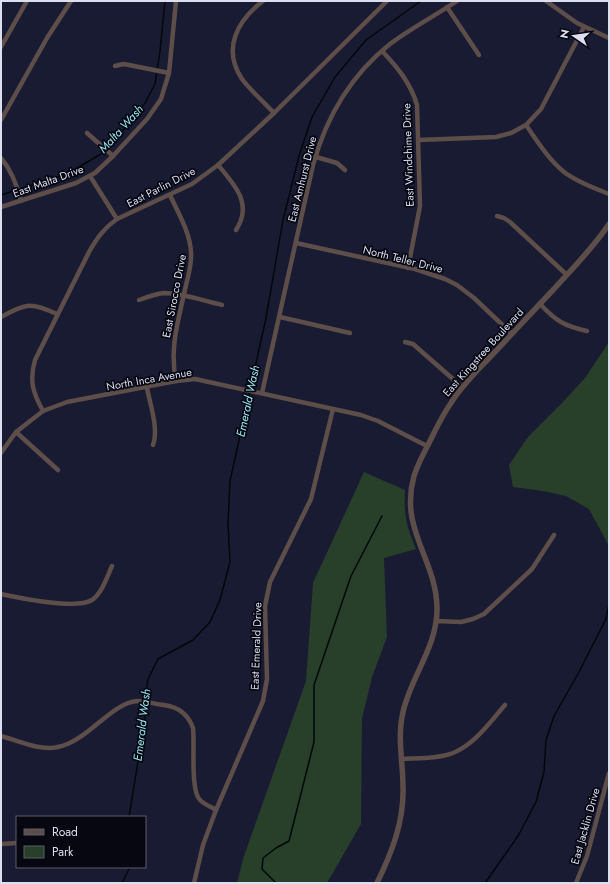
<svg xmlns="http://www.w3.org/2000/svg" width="610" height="884" font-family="Jost,sans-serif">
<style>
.green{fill:#283f29}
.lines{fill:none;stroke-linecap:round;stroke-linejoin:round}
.stream{stroke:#00080a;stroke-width:1.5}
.minor{stroke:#5d4e49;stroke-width:4.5}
.tertiary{stroke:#5d4e49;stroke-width:5.5}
.labels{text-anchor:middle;stroke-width:3.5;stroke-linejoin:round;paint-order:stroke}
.street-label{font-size:11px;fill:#dcdff0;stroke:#060711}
.water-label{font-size:12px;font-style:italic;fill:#96e5ef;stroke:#060711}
</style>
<rect width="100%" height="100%" fill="#191b33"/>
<g class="green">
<path d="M609 342V546L589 509 566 496 543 491 513 487 509 465 528 437 561 404 585 378Z"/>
<path d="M364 472 405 490C404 516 406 525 416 549L384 558 387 637 372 677 362 719 361 824 327 883H237L244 856 306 681 313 583Z"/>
</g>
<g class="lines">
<g class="stream">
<path d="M1 195 67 174 101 154 121 133 145 103 155 84 160 51 165 1"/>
<path d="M129 817 145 718V702L148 679 158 659 193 640 210 622 220 600 230 562 228 524 230 481 266 318 283 220 299 156 312 117 335 77 366 40 421 1"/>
<path d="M122 883 130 867"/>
<path d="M276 883 262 869 263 858 276 848 289 841 314 742V685L351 576 382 516"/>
<path d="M485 883 518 836 536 802 544 772 546 740 554 716 579 672 606 619 609 604"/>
</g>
<g class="minor">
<path d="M263 1C237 21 222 49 242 79 250 90 265 103 274 113"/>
<path d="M546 1 577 23 609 38"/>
<path d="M447 7 479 55"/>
<path d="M1 47 27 1"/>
<path d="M383 52C398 68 411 84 417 105L420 206 408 268"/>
<path d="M115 66 123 64 129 65 169 73"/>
<path d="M1 120 47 38 71 1"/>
<path d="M526 125C537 141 549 160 564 172 577 182 594 188 609 194"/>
<path d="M87 133 113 156"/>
<path d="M419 140 496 137 511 133 526 125 541 109 584 27"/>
<path d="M316 157 337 163 345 170"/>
<path d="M1 158C12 171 17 185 21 201"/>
<path d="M218 165C235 185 253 204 236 230"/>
<path d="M90 176 117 219"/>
<path d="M170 195C178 213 190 232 191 252 192 263 189 274 186 285 179 319 169 347 176 381"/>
<path d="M1 207 76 183 95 173 113 156 147 119 161 99 169 73 176 1"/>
<path d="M497 216 504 218 510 222 567 275"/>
<path d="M296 243 415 269 445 279 457 285 474 298 512 334"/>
<path d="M139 300C147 297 155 294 164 293 182 293 204 301 222 305"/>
<path d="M540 304C556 321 564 326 587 331"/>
<path d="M1 317C26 303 31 302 57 314"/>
<path d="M280 317 350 333"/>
<path d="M405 342 413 344 462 387"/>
<path d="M147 388C150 404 159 429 153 445"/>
<path d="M262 393 313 165C326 118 351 75 390 44 411 28 435 16 457 1"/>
<path d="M43 411C33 393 29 381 35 360L89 252C97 238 104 228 117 219L192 184 218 165 274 113 387 1"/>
<path d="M16 432 58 470"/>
<path d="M1 453 16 432 43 411 67 402 176 381 195 379 361 415 378 421 427 446"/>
<path d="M1 594C20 598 76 610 92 600 102 593 107 577 112 566"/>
<path d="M436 621 461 622 473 619 484 614 532 569 554 535"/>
<path d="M1 736C19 741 39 751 58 747 88 741 111 703 137 701 145 701 155 704 164 705 179 707 188 714 193 728 195 744 190 790 200 800 204 804 211 807 216 810"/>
<path d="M401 759C418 758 438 759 453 753 475 744 490 722 505 705"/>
<path d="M1 844 17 843"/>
<path d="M194 883 203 845 216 810 263 701 267 679 265 606 270 582 311 499 333 409"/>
<path d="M576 883 587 856 609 773"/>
</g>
<path class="tertiary" d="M377 883C392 852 404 822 403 787 403 762 397 737 403 712 411 676 438 646 437 607 436 559 399 529 414 476 418 463 425 451 431 439 437 427 443 414 451 403 462 385 478 370 492 355 513 333 533 311 554 289 573 268 593 248 609 224"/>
</g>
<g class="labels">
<g class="street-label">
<text transform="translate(408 155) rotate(-92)" y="4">East Windchime Drive</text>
<text transform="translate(302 179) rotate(-76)" y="4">East Amhurst Drive</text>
<text transform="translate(48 181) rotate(-20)" y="4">East Malta Drive</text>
<text transform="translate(161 187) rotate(-27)" y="4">East Parlin Drive</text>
<text transform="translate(403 259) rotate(14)" y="4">North Teller Drive</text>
<text transform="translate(174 296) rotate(-79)" y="4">East Sirocco Drive</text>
<text transform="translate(483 352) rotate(-48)" y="4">East Kingstree Boulevard</text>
<text transform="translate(149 379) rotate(-10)" y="4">North Inca Avenue</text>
<text transform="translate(256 646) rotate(-88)" y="4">East Emerald Drive</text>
<text transform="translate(585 826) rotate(-74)" y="4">East Jacklin Drive</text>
</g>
<g class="water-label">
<text transform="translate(121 129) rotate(-48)" y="4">Malta Wash</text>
<text transform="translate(248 401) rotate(-78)" y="4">Emerald Wash</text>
<text transform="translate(142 725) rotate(-83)" y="4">Emerald Wash</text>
</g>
</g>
<rect width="610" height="884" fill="none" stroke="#dcdff0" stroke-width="4"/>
<rect x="16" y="816" width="130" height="52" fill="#060711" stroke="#5c5d6a"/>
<rect x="24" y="829" width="20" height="6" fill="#5d4e49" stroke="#5c5d6a"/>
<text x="52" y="836" font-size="12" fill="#dcdff0">Road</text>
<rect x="24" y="846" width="20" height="12" fill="#283f29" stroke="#5c5d6a"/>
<text x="52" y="856" font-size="12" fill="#dcdff0">Park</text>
<g transform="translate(574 36) rotate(283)" stroke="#060711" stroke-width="3" paint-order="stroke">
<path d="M0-3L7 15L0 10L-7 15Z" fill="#dcdff0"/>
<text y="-6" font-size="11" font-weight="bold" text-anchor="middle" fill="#dcdff0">N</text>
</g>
</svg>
